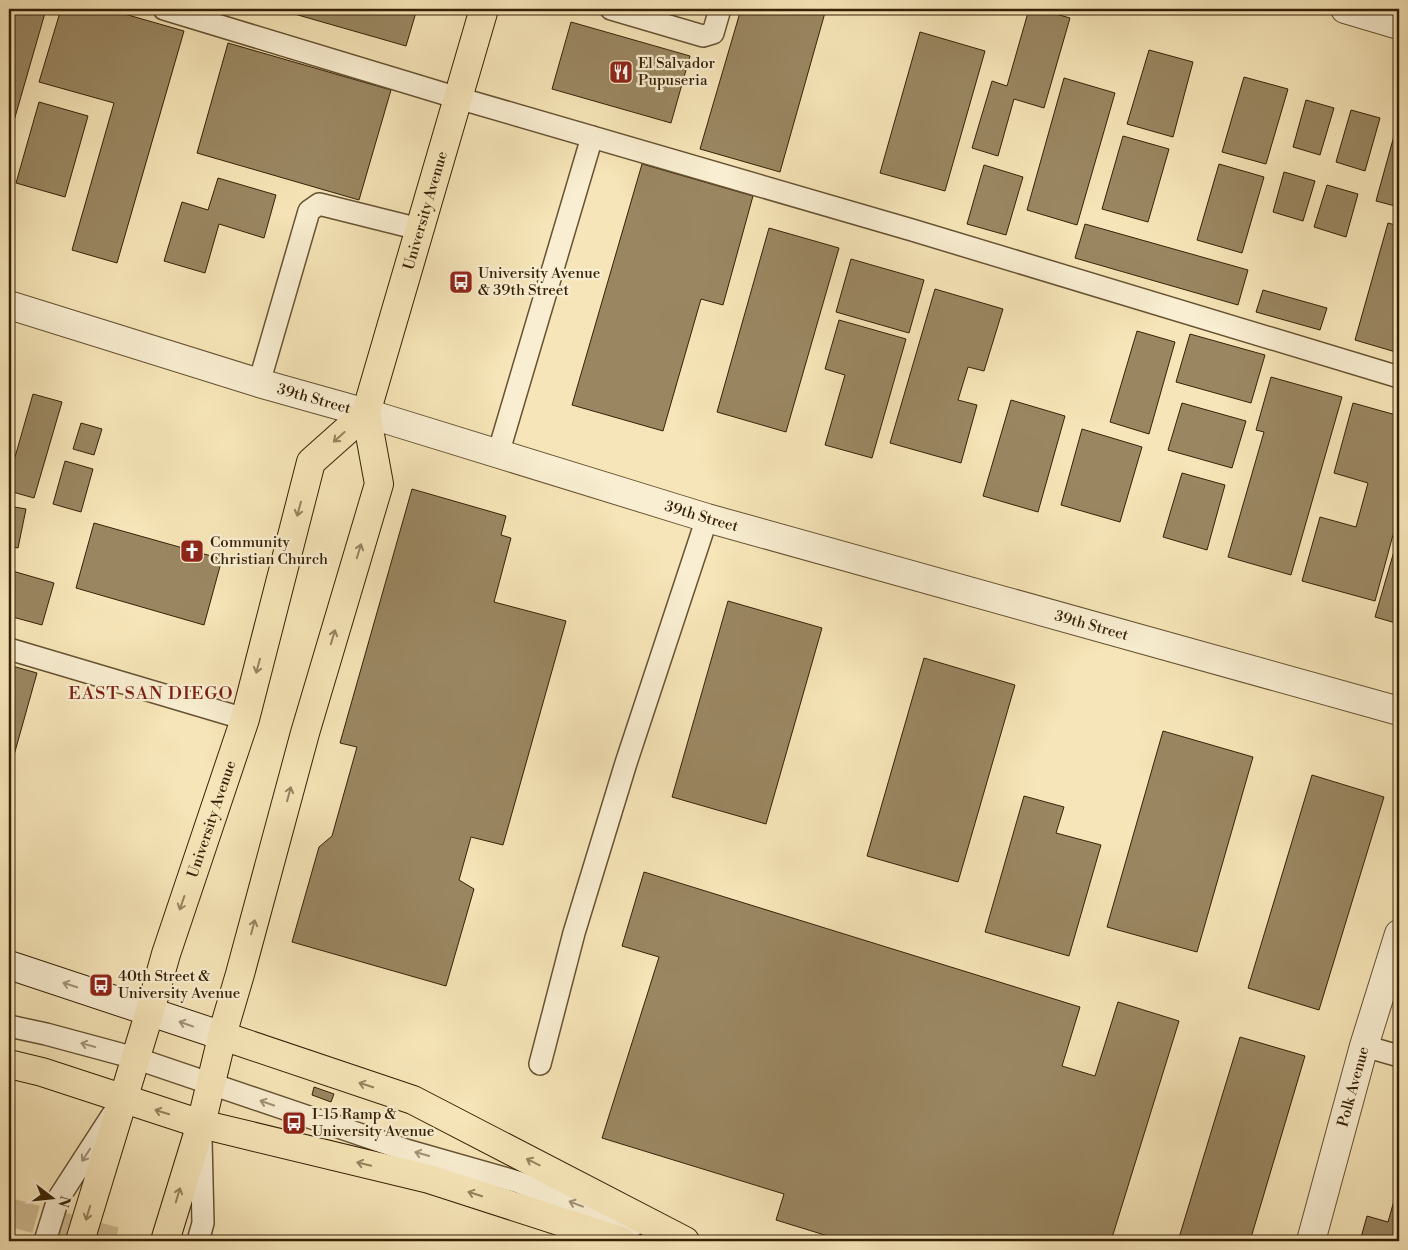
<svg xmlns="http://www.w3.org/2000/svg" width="1408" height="1250" font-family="'Libre Bodoni',serif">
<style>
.building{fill:#9a8762;stroke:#362105}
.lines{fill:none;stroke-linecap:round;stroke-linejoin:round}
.highway-tunnel{stroke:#d0be94;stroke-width:28;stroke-dasharray:28 14;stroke-linecap:butt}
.lane-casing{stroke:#665232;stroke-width:24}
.street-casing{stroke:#665232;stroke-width:30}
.secondary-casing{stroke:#362105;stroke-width:30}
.primary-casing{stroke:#362105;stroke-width:30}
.highway-casing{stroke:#362105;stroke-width:30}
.lane{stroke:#f9eed1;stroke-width:21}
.street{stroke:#f9eed1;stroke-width:28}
.secondary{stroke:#f9eed1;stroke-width:28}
.primary{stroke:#f6e5b8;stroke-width:28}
.highway{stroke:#f6e5b8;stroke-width:28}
.oneway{stroke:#96835e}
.oneway2{stroke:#a19275}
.labels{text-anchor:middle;stroke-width:4.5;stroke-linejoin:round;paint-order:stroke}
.poi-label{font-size:15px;fill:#362105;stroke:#f9eed1;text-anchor:start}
.street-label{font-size:15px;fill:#362105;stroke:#f9eed1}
.quarter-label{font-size:18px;letter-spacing:1px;fill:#7a1f14;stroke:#f9eed1}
</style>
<rect width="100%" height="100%" fill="#f6e5b8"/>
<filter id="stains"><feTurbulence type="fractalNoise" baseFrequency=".004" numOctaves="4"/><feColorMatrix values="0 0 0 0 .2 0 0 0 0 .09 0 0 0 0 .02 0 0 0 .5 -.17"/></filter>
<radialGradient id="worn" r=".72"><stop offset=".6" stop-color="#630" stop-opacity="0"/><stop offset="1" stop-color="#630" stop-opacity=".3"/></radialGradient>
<g class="building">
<path d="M9 9H30L45 13 9 138Z"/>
<path d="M61 9H107L184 31 117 263 72 250 114 103 39 82Z"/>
<path d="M277 9H417L406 46Z"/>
<path d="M741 9H826L780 172 700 149Z"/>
<path d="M1029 9H1038L1070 18 1044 108 1014 99 998 156 972 148 992 81 1007 86Z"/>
<path d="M571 22 690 56 671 123 552 89Z"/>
<path d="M920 32 985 51 945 191 880 173Z"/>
<path d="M228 43 391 90 359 200 197 153Z"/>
<path d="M1149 50 1193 62 1173 137 1127 124Z"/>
<path d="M1244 77 1288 89 1266 164 1222 152Z"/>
<path d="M1064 78 1115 93 1077 225 1027 210Z"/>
<path d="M1306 100 1334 108 1320 155 1293 147Z"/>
<path d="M39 102 88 116 65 197 16 183Z"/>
<path d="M1351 110 1380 118 1365 171 1336 162Z"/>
<path d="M1397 125 1399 126V207L1376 201Z"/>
<path d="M1123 136 1169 149 1148 222 1102 209Z"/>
<path d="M642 164 753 196 723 305 701 299 663 431 572 405Z"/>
<path d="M1219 164 1264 177 1242 253 1197 240Z"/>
<path d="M984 165 1023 177 1006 235 967 224Z"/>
<path d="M1284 172 1315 181 1303 221 1273 212Z"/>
<path d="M218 178 276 195 264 238 219 224 205 273 164 261 182 202 208 210Z"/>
<path d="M1327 185 1358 194 1346 237 1314 227Z"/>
<path d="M1388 223 1399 226V353L1355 340Z"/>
<path d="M1085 224 1248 270 1238 305 1075 258Z"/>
<path d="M769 228 839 248 786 432 717 412Z"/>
<path d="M851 259 924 280 909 333 836 312Z"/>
<path d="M935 289 1003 309 984 371 968 367 958 400 977 405 961 463 890 443Z"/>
<path d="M1263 290 1327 308 1320 330 1256 312Z"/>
<path d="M839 320 906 339 872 458 825 445 845 375 825 369Z"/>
<path d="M1137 331 1175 342 1149 434 1110 422Z"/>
<path d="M1190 334 1265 355 1251 403 1176 382Z"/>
<path d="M1271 377 1342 397 1291 575 1228 557 1264 432 1256 430Z"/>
<path d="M33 394 62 402 34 498 9 491V478Z"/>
<path d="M1011 400 1065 416 1038 512 983 496Z"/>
<path d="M1399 400V513L1375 601 1302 581 1320 517 1356 527 1368 483 1334 473 1353 403 1396 415Z"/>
<path d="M1182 403 1246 421 1232 468 1168 450Z"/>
<path d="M81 423 102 429 94 455 73 449Z"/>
<path d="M1082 429 1142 447 1120 522 1061 505Z"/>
<path d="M65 461 93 469 81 512 53 504Z"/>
<path d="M1182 473 1225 485 1207 550 1163 537Z"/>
<path d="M412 489 506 516 501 535 511 538 494 602 566 621 503 845 471 837 459 880 474 889 446 986 292 942 319 847 332 836 357 747 340 743Z"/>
<path d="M9 506 26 509 18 548 9 546Z"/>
<path d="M94 523 222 559 204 625 76 588Z"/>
<path d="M1399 534V624L1375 617Z"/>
<path d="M9 570 54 583 42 625 9 616Z"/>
<path d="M728 601 822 628 766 824 672 797Z"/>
<path d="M924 658 1015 685 958 882 867 856Z"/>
<path d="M9 665 37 673 9 773Z"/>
<path d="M1163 731 1253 757 1197 952 1107 927Z"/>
<path d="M1312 775 1384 797 1319 1010 1248 988Z"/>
<path d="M1024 796 1064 807 1056 833 1101 845 1069 956 985 932Z"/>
<path d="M644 872 1080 1007 1062 1066 1095 1076 1118 1002 1179 1021 1111 1241H844L776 1220 784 1194 602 1138 659 957 622 946Z"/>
<path d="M1240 1037 1305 1056 1250 1241H1178Z"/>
<path d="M314 1087 334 1094 331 1102 312 1095Z"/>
<path d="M1399 1183V1241H1360L1367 1216 1388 1222Z"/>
</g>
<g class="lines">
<path class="highway-tunnel" d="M9 1212 115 1241"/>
<g class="lane-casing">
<g id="lane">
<path d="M164 9 458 98 912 230 1399 377"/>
<path d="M611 9 703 36 713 33 720 9"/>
<path d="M259 383 309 211 319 204 419 229"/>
<path d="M498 454 592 137"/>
<path d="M9 649 245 719"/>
<path d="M9 1026 46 1034 135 1058 406 1150 518 1182 633 1226"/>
<path d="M1364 1046 1399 1056"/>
<path d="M540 1064 574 933 626 763 707 518"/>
<path d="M45 1241 58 1199 113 1114"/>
<path d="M198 1241 203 1223 201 1140"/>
</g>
</g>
<g class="street-casing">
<g id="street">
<path d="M1345 9 1399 25"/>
<path id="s1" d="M9 305 259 383 366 413 707 518 1399 711"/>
<path id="s2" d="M1311 1241 1364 1046 1399 934"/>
</g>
</g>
<g class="secondary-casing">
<path id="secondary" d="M9 965 223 1036"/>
</g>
<g class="primary-casing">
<g id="primary">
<path id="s3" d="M80 1241 150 1011 166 954 245 719 311 462 366 413"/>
<path id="s4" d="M165 1241 201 1124 225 1025 240 974 305 733 379 484 366 413 484 9"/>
</g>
</g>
<g class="highway-casing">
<g id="highway">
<path d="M223 1036 413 1100 685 1241"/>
<path d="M9 1064 42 1072 201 1124 429 1179 621 1241"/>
</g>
</g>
<use href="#lane" class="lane"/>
<use href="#street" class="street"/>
<use href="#secondary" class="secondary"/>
<use href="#primary" class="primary"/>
<use href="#highway" class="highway"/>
</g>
<defs><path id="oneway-shaft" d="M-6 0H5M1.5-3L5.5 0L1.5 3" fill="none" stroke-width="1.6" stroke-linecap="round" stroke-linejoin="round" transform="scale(1.25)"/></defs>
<g class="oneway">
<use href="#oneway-shaft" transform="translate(339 437) rotate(138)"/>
<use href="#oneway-shaft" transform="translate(299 509) rotate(105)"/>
<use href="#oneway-shaft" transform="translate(359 551) rotate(-73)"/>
<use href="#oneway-shaft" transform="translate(333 637) rotate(-73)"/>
<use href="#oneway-shaft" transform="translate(258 666) rotate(105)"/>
<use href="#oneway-shaft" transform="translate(289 794) rotate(-75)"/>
<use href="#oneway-shaft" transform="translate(182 903) rotate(109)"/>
<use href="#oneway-shaft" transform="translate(253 927) rotate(-75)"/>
<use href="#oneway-shaft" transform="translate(366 1085) rotate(-162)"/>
<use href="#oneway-shaft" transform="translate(162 1112) rotate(-163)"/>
<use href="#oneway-shaft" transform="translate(533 1162) rotate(-153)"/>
<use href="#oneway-shaft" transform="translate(364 1164) rotate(-166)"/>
<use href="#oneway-shaft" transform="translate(475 1194) rotate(-162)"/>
<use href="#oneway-shaft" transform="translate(178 1195) rotate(-73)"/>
<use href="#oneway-shaft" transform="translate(88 1213) rotate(107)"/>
</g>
<g class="oneway2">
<use href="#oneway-shaft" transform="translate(70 985) rotate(-162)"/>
<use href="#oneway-shaft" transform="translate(186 1024) rotate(-161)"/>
<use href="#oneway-shaft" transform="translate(88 1045) rotate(-165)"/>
<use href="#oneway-shaft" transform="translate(267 1103) rotate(-161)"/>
<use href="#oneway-shaft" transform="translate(422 1154) rotate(-164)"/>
<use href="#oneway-shaft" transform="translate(86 1155) rotate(123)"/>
<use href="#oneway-shaft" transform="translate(576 1204) rotate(-159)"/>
</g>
<defs>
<g id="restaurant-square" transform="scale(1.25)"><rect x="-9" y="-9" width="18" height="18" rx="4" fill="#8f2418" stroke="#f9eed1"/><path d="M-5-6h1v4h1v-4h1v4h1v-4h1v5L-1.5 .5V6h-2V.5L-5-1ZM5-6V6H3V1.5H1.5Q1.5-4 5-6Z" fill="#fff"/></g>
<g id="bus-square" transform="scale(1.25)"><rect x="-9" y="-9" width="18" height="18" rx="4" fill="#8f2418" stroke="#f9eed1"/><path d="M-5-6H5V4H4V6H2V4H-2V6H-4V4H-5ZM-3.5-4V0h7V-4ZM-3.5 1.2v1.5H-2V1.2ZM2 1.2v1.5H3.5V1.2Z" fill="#fff"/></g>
<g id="church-square" transform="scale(1.25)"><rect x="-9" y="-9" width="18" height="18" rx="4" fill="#8f2418" stroke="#f9eed1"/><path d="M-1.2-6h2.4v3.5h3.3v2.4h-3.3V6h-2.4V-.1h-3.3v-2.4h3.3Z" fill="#fff"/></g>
</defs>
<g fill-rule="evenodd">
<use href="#restaurant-square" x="621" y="72"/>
<use href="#bus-square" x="461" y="282"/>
<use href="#church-square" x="192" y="551"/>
<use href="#bus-square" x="101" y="985"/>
<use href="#bus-square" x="294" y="1123"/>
</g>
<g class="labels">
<g class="poi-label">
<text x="638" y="68">El Salvador<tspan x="638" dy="17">Pupuseria</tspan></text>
<text x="478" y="278">University Avenue<tspan x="478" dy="17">&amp; 39th Street</tspan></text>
<text x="210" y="547">Community<tspan x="210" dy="17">Christian Church</tspan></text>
<text x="118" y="981">40th Street &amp;<tspan x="118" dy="17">University Avenue</tspan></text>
<text x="312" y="1119">I-15 Ramp &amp;<tspan x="312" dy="17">University Avenue</tspan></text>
</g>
<g class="street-label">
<text dy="5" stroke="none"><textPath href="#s4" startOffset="1070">University Avenue</textPath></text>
<text dy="5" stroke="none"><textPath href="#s1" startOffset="319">39th Street</textPath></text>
<text dy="5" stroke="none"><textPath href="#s1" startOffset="724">39th Street</textPath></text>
<text dy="5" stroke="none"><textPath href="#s1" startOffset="1129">39th Street</textPath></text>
<text dy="5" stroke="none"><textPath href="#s3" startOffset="442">University Avenue</textPath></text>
<text dy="5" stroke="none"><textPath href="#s2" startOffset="160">Polk Avenue</textPath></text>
</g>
<g class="quarter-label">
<text x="151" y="699">EAST SAN DIEGO</text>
</g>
</g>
<rect width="1408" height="1250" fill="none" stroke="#f6e5b8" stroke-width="30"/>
<rect x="10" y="10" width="1388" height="1230" fill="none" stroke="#362105" stroke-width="2.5"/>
<rect x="15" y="15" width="1378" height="1220" fill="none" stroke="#362105"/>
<g transform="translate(52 1198) rotate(106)" stroke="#f9eed1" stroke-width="4" paint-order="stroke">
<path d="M0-4L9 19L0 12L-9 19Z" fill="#362105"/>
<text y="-8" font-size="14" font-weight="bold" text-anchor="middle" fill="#362105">N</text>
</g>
<rect width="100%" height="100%" filter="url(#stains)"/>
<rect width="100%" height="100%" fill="url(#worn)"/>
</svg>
